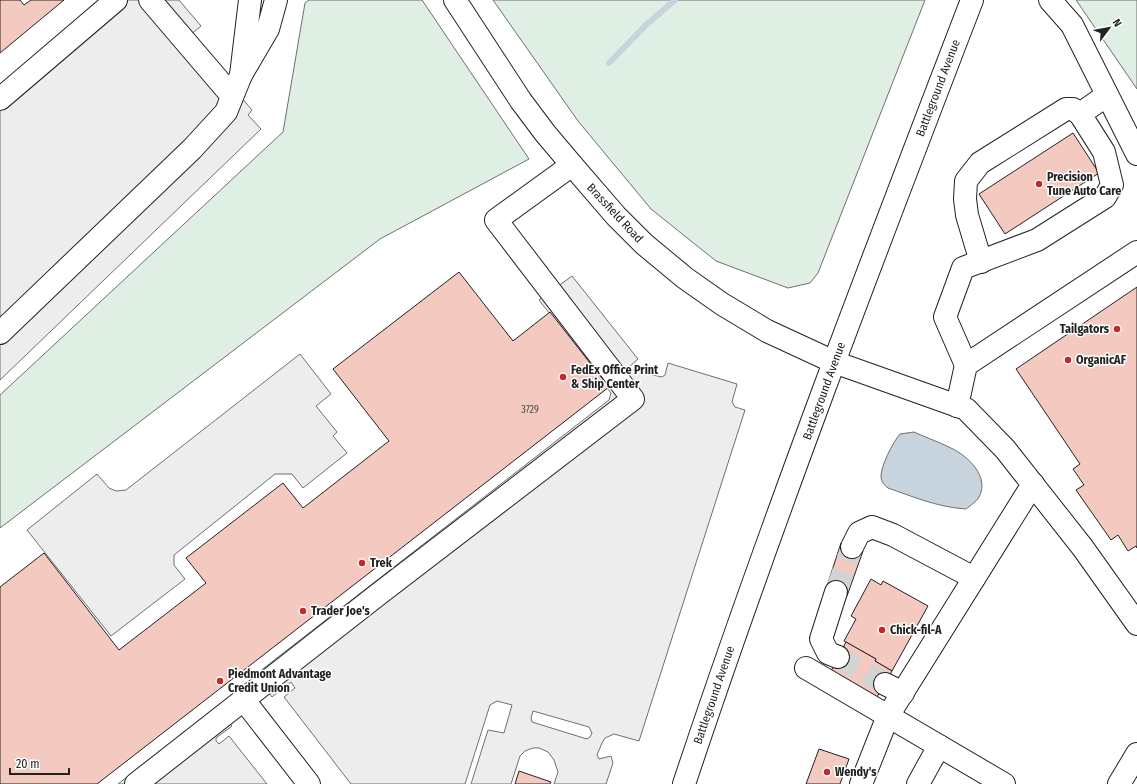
<svg xmlns="http://www.w3.org/2000/svg" width="1137" height="784" font-family="'Fira Sans Condensed',sans-serif">
<style>
.green{fill:#e0efe3;stroke:#6f6f6f}
.parking{fill:#ededed;stroke:#6f6f6f;fill-rule:evenodd}
.water{fill:#c7d3dd;stroke:#6f6f6f}
.lines{fill:none;stroke-linecap:round;stroke-linejoin:round}
.stream{stroke:#c7d3dd;stroke-width:6}
.building{fill:#f3c9c0;stroke:#222}
.minor-tunnel{stroke:#d3d3d3;stroke-width:22;stroke-dasharray:22 11;stroke-linecap:butt}
.minor-casing{stroke:#222;stroke-width:24}
.major-casing{stroke:#222;stroke-width:24}
.minor{stroke:#fff;stroke-width:22}
.major{stroke:#fff;stroke-width:22}
.poi-dot{fill:#c62828;stroke:#fff;stroke-width:1.5}
.labels{text-anchor:middle;stroke-width:3;stroke-linejoin:round;paint-order:stroke}
.number-label{font-size:10px;fill:#564c4a}
.street-label{font-size:12px;fill:#222;stroke:#fff}
.poi-label{font-size:12px;font-weight:bold;fill:#222;stroke:#fff;text-anchor:start}
</style>
<rect width="100%" height="100%" fill="#fff"/>
<g class="green">
<path d="M309 0H422L529 159 380 239 0 528V395L283 132 305 3Z"/>
<path d="M493 0H925L818 273 810 283 788 288 716 261 651 209 578 121Z"/>
<path d="M1076 0H1137V89Z"/>
</g>
<g class="parking">
<path d="M102 0H179L201 26 189 36 252 110 248 115 261 129 0 380V85Z"/>
<path d="M572 276 638 359 627 369 662 377 665 375 668 363 737 384 732 402 735 407 745 410 639 741 614 734 605 738 602 743 597 755 599 759 611 756 613 763 606 784H554L558 772 554 760 548 752 539 748H533L525 751 520 756 511 784H471L488 730 504 733 512 705 497 701 490 705 465 784H351L284 697 295 688 291 682 272 697 255 675 609 400 611 393 539 300ZM533 711 589 727 592 733 590 737 587 739 532 722 531 718Z"/>
<path d="M300 354 331 394 316 406 337 432 333 436 347 453 303 488 292 474H275L174 555V565L185 579 111 636 27 530 97 474 109 488 116 491 126 490Z"/>
<path d="M217 707 232 726 216 738V741L219 744 229 736 267 784H118Z"/>
</g>
<path class="water" d="M914 432C927 438 939 442 951 448 968 456 990 477 979 497 977 501 970 506 966 509 937 507 914 497 888 488 884 485 882 482 881 478 880 467 893 442 900 434Z"/>
<g class="lines">
<path class="stream" d="M609 63 646 25 675 0"/>
</g>
<g class="building">
<path d="M0 0H20L24 5 31 0H64L0 53Z"/>
<path d="M1073 133 1099 173 1005 234 979 194Z"/>
<path d="M459 272 513 341 550 312 609 387 97 784H0V587L44 553 119 650 206 583 186 558 283 483 303 508 389 441 333 369Z"/>
<path d="M1137 287V548L1136 546 1128 551 1118 535 1111 540 1076 490 1084 485 1073 469 1080 464 1016 369Z"/>
<path d="M841 543 863 551 847 596 826 589Z"/>
<path d="M871 579 881 585 883 581 928 606 892 671 875 661 876 659 844 641 856 619 851 616Z"/>
<path d="M846 642 876 659 875 661 892 671 877 697 831 671Z"/>
<path d="M819 749 849 759 840 784H806Z"/>
<path d="M519 771 551 782 550 784H515Z"/>
</g>
<g class="lines">
<g class="minor-tunnel">
<path d="M836 592 852 547"/>
<path d="M838 657 885 684"/>
</g>
<g class="minor-casing">
<g id="minor">
<path d="M150 0 232 96"/>
<path d="M250 0 241 75 268 29 276 0"/>
<path d="M455 0 521 101 545 133 572 165 616 216 644 244 685 278 722 304 767 331 834 362 966 409 1005 449 1083 548 1137 624"/>
<path d="M1050 0 1072 25 1137 154"/>
<path d="M0 99 116 0"/>
<path d="M981 262 967 215 965 199 966 181 980 163 1066 109H1073L1080 114"/>
<path d="M0 333 192 149 226 112 241 75"/>
<path d="M966 365 945 317 963 268 1037 240 1105 197 1112 185 1104 152 1080 114 1107 95"/>
<path d="M957 406 966 365 1137 252"/>
<path d="M852 547 859 533 872 527 893 535 974 578"/>
<path d="M836 592 821 639 828 653 838 657"/>
<path d="M806 668 1004 784"/>
<path d="M885 684 903 693"/>
<path d="M243 699 309 784"/>
<path d="M136 784 380 593 633 399 496 220 572 165"/>
<path d="M861 784 888 716 1033 484"/>
<path d="M918 784 939 746"/>
<path d="M1119 784 1137 754"/>
</g>
</g>
<g class="major-casing">
<path id="major" d="M684 784C772 520 872 260 972 0"/>
</g>
<use href="#minor" class="minor"/>
<use href="#major" class="major"/>
</g>
<g class="poi-dot">
<circle cx="1039" cy="184" r="4"/>
<circle cx="1117" cy="329" r="4"/>
<circle cx="1068" cy="360" r="4"/>
<circle cx="563" cy="377" r="4"/>
<circle cx="362" cy="563" r="4"/>
<circle cx="303" cy="611" r="4"/>
<circle cx="882" cy="630" r="4"/>
<circle cx="220" cy="681" r="4"/>
<circle cx="827" cy="772" r="4"/>
</g>
<g class="labels">
<g class="number-label">
<text x="530" y="413">3729</text>
</g>
<g class="street-label">
<text transform="translate(938 88) rotate(-69)" y="4">Battleground Avenue</text>
<text transform="translate(615 213) rotate(47)" y="4">Brassfield Road</text>
<text transform="translate(824 391) rotate(-70)" y="4">Battleground Avenue</text>
<text transform="translate(714 695) rotate(-71)" y="4">Battleground Avenue</text>
</g>
<g class="poi-label">
<text x="1047" y="181">Precision<tspan x="1047" dy="14">Tune Auto Care</tspan></text>
<text x="1109" y="333" text-anchor="end">Tailgators</text>
<text x="1076" y="364">OrganicAF</text>
<text x="571" y="374">FedEx Office Print<tspan x="571" dy="14">&amp; Ship Center</tspan></text>
<text x="370" y="567">Trek</text>
<text x="311" y="615">Trader Joe's</text>
<text x="890" y="634">Chick-fil-A</text>
<text x="228" y="678">Piedmont Advantage<tspan x="228" dy="14">Credit Union</tspan></text>
<text x="835" y="776">Wendy's</text>
</g>
</g>
<g transform="translate(1109 28) rotate(58)" stroke="#ffffff" stroke-width="3" paint-order="stroke">
<path d="M0-3L7 15L0 10L-7 15Z" fill="#222222"/>
<text y="-6" font-size="11" font-weight="bold" text-anchor="middle" fill="#222222">N</text>
</g>
<path d="M10 768v6h59v-6" fill="none" stroke="#222222" stroke-width="2"/>
<text x="16" y="768" font-size="12" fill="#222222" stroke="#ffffff" stroke-width="3" paint-order="stroke">20 m</text>
</svg>
